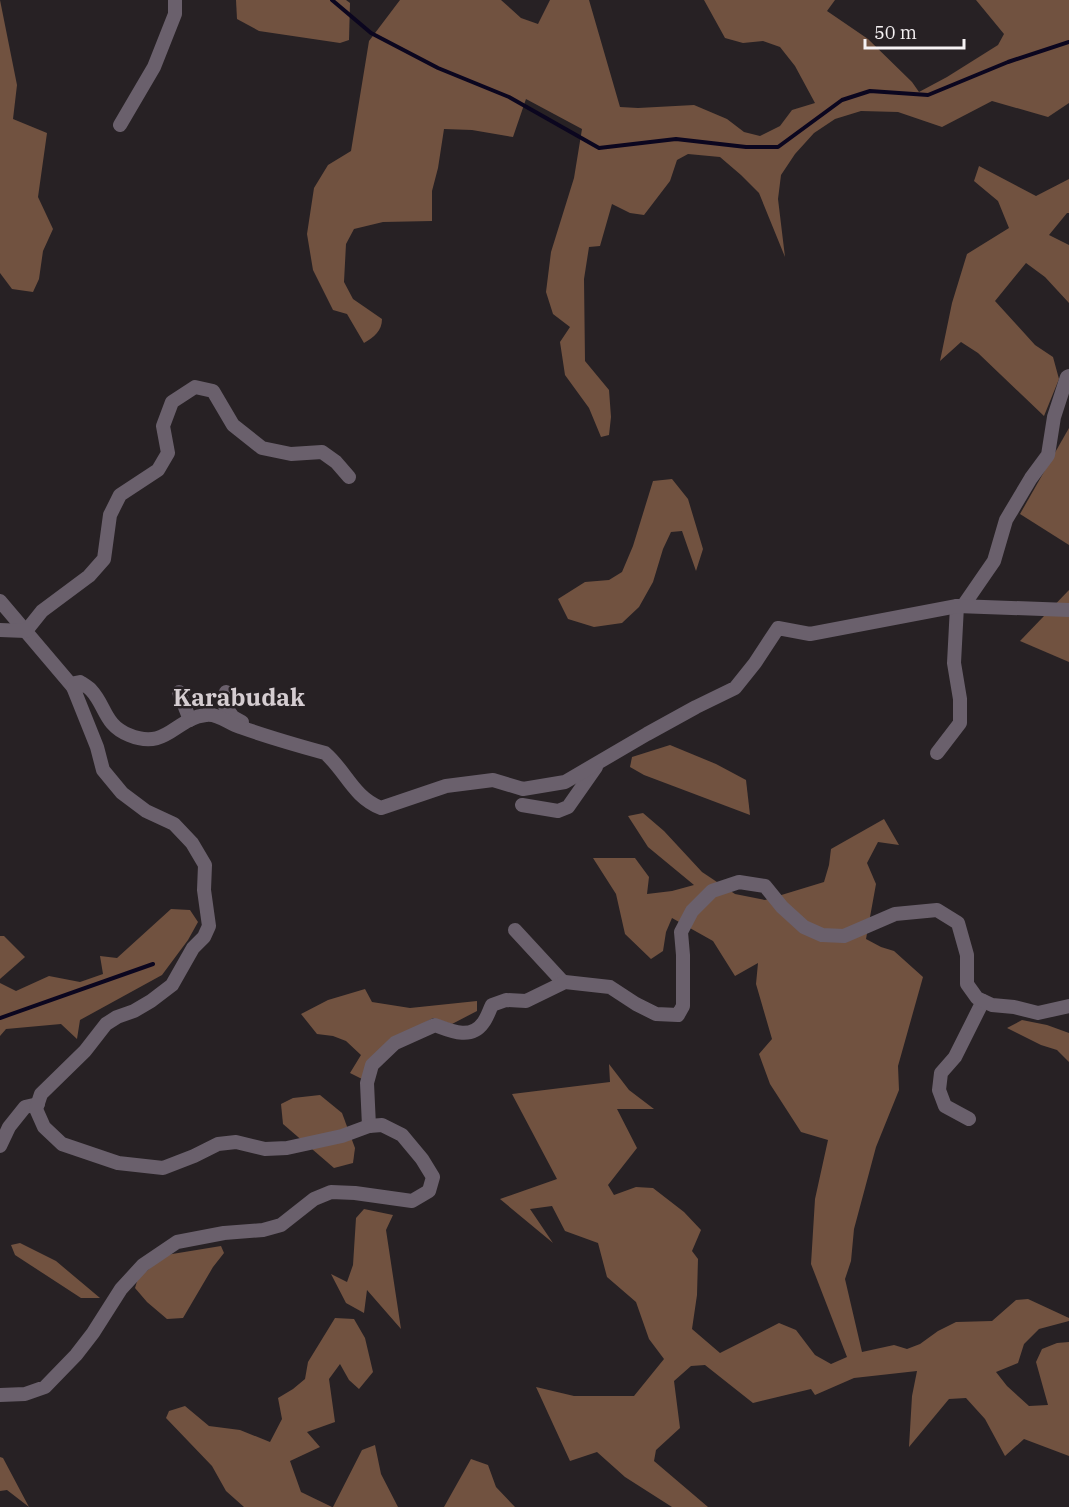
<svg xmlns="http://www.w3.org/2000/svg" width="1069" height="1507" font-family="'IBM Plex Serif',serif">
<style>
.forest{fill:#715240}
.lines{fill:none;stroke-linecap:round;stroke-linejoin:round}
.stream{stroke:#0b061f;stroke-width:4}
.minor{stroke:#6a606c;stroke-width:14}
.labels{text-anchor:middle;stroke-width:5;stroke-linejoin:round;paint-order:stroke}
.quarter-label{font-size:24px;font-weight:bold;fill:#d5cdd1;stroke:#272124}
</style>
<rect width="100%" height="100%" fill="#272124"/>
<g class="forest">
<path d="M0 0 17 85 13 119 47 133 38 197 53 229 43 251 39 279 33 292 12 289 0 273Z"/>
<path d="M236 0H346L350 3 349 40 340 43 259 31 237 19Z"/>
<path d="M400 0H501L521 18 538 24 550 0H589L620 107 638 108 694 105 727 119 744 132 760 136 780 126 792 110 815 103 795 66 780 47 763 41 743 43 725 38 704 0H835L827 11 868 39 912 82 919 92 947 77 998 45 1004 34 976 0H1069V103L1048 117 992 101 942 127 898 112 861 111 835 119 814 133 795 154 781 175 778 199 785 257 759 193 741 175 720 157 688 154 677 160 670 181 644 215 630 213 612 204 600 246 589 247 584 279 585 361 609 390 611 417 609 435 601 437 589 408 565 375 560 342 570 327 553 314 546 292 551 252 574 178 582 129 526 99 513 137 472 130 444 129 438 168 432 191V221L383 222 354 229 346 244 344 282 353 299 382 319C382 331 374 337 364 343L347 314 333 310 313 270 307 234 314 188 328 165 351 151 369 41Z"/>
<path d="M979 166 1036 196 1069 179V213H1067L1049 235 1069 245V303L1045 277 1026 263 995 301 1035 345 1053 357 1059 379 1044 416 978 353 961 342 940 361 952 303 967 254 1009 228 998 201 974 181Z"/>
<path d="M1069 428V545L1020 514Z"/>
<path d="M672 479 688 499 703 549 696 571 682 531 671 532 663 549 653 582 639 607 622 623 594 627 568 619 558 599 585 582 609 580 622 572 633 546 653 481Z"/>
<path d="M1069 590V662L1020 641Z"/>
<path d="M670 745 716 764 746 780 750 815 644 775 630 767 632 757Z"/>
<path d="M643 813 664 831 702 872 735 894 765 900 824 882 829 865 831 849 884 819 899 845 878 842 867 863 876 884 866 939 881 947 894 951 923 977 898 1066 899 1090 876 1147 854 1229 851 1261 845 1279 862 1352 894 1345 907 1349 920 1344 938 1331 956 1322 992 1321 1016 1300 1028 1299 1069 1318V1321L1039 1329 1024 1344 1018 1363 996 1372 1007 1386 1029 1406 1048 1405 1036 1362 1042 1349 1057 1343 1069 1342V1456L1024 1439 1005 1456 985 1419 966 1398 949 1399 909 1447 912 1396 917 1371 854 1378 815 1395 811 1389 753 1403 705 1365 691 1366 674 1381 680 1428 656 1450 654 1461 708 1507H672L625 1477 597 1452 570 1461 536 1387 574 1396H634L664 1359 649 1339 636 1302 607 1277 598 1243 565 1231 552 1206 530 1209 553 1243 500 1199 557 1179 512 1094 610 1082 609 1064 629 1090 654 1109H617L637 1148 608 1185 614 1195 636 1187 653 1188 684 1212 701 1230 692 1251 698 1259 697 1295 692 1329 720 1353 779 1323 796 1330 815 1355 831 1364 847 1357 811 1264 815 1199 828 1140 801 1132 770 1084 759 1054 772 1039 756 984 758 963 735 976 713 941 672 918 666 932 663 951 651 959 625 934 616 894 593 858H635L649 877 647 894 672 891 694 885 648 847 628 816Z"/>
<path d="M171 909 190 910 198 922 188 940 162 975 80 1020 77 1039 61 1024 6 1029 0 1036V983L16 991 49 976 80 982 103 974 100 956 117 958Z"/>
<path d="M0 936H4L25 957 0 979Z"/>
<path d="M365 989 372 1002 410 1008 477 1001V1011L452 1024 433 1018 390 1042 362 1079 350 1073 361 1055 346 1041 333 1036 317 1034 301 1014 328 1000Z"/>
<path d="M1022 1020 1047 1025 1069 1033V1062L1057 1050 1041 1045 1007 1028Z"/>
<path d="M320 1095 342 1113 355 1148 353 1163 334 1168 283 1124 281 1104 293 1098Z"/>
<path d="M364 1209 393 1215 386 1230 401 1329 367 1290 364 1313 346 1303 331 1274 347 1282 353 1265 356 1218Z"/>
<path d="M20 1243 56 1261 100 1298H81L15 1255 11 1245Z"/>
<path d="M221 1246 224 1253 213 1267 183 1318 167 1319 147 1302 135 1288 138 1278 166 1255Z"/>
<path d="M335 1318 354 1319 365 1338 373 1372 359 1389 349 1380 340 1364 329 1379 335 1422 307 1432 320 1447 290 1461 301 1492 332 1507H244L226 1491 212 1466 166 1418 169 1411 185 1406 209 1426 240 1430 270 1442 282 1419 278 1398 293 1389 305 1379 308 1362Z"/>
<path d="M375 1445 381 1474 398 1507H333L362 1450Z"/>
<path d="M0 1457 3 1458 29 1507 7 1490 0 1491Z"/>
<path d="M471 1459 488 1465 496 1487 515 1507H444Z"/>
</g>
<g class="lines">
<g class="stream">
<path d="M332 0 371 33 438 68 509 97 599 148 676 139 746 147H778L842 100 870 91 928 95 1008 62 1069 42"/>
<path d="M0 1018 153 964"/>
</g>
<g class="minor">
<path d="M120 125 154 67 175 14V0"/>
<path d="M0 601 73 687"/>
<path d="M963 606 994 561 1006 520 1031 478 1048 455 1054 417 1067 377 1069 376"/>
<path d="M0 630 26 631 42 611 89 576 104 559 110 515 120 495 158 470 168 453 163 426 172 402 195 387 213 391 233 425 262 448 291 454 322 452 336 462 349 477"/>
<path d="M179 692 190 720"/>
<path d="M226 692 225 706 233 717 242 722"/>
<path d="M937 753 960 723V699L954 663 957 606"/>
<path d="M522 805 558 811 568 807 596 767"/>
<path d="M515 930 563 982"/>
<path d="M969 1119 945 1106 939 1090 941 1073 955 1057 983 1001"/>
<path d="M369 1126 367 1083 372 1065 395 1043 435 1025C451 1031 471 1040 483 1023 487 1018 489 1011 492 1005L506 1000 526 1001 565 982 610 987 636 1004 656 1014 678 1015 683 1006V955L681 932 692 911 712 891 739 882 765 886 782 907 804 927 822 935 844 936 895 914 937 910 958 923 967 955V984L977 998 992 1005 1014 1007 1038 1013 1069 1006"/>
<path d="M0 1146 9 1127 25 1107 38 1104"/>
<path d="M0 1395 25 1394 45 1387 76 1355 93 1333 121 1289 143 1265 177 1242 224 1233 263 1230 281 1225 314 1199 331 1192 355 1193 412 1201 429 1191 433 1177 422 1159 402 1135 382 1125 369 1126 342 1136 287 1148 265 1149 236 1142 218 1144 194 1156 163 1168 118 1163 62 1144 44 1127 36 1109 41 1094 85 1051 106 1024 117 1017 134 1011 151 1001 172 985 193 948 204 937 209 926 204 890 205 865 192 843 174 824 146 811 122 793 103 770 97 747 73 687 75 683 80 682C83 684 88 687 91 690 106 706 104 725 129 735 167 751 175 718 206 715 218 713 229 724 240 727 268 737 296 745 325 753 346 771 353 797 381 808L446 786 493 780 523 789 565 782 647 734 696 707 735 688 755 663 778 628 810 634 957 606 1069 610"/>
</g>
</g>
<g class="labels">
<g class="quarter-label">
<text x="239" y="706">Karabudak</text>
</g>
</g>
<path d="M865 39v9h99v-9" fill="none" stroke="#f6f2f4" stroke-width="3"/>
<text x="874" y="39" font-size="18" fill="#f6f2f4" stroke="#272124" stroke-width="4.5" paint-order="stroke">50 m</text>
</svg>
